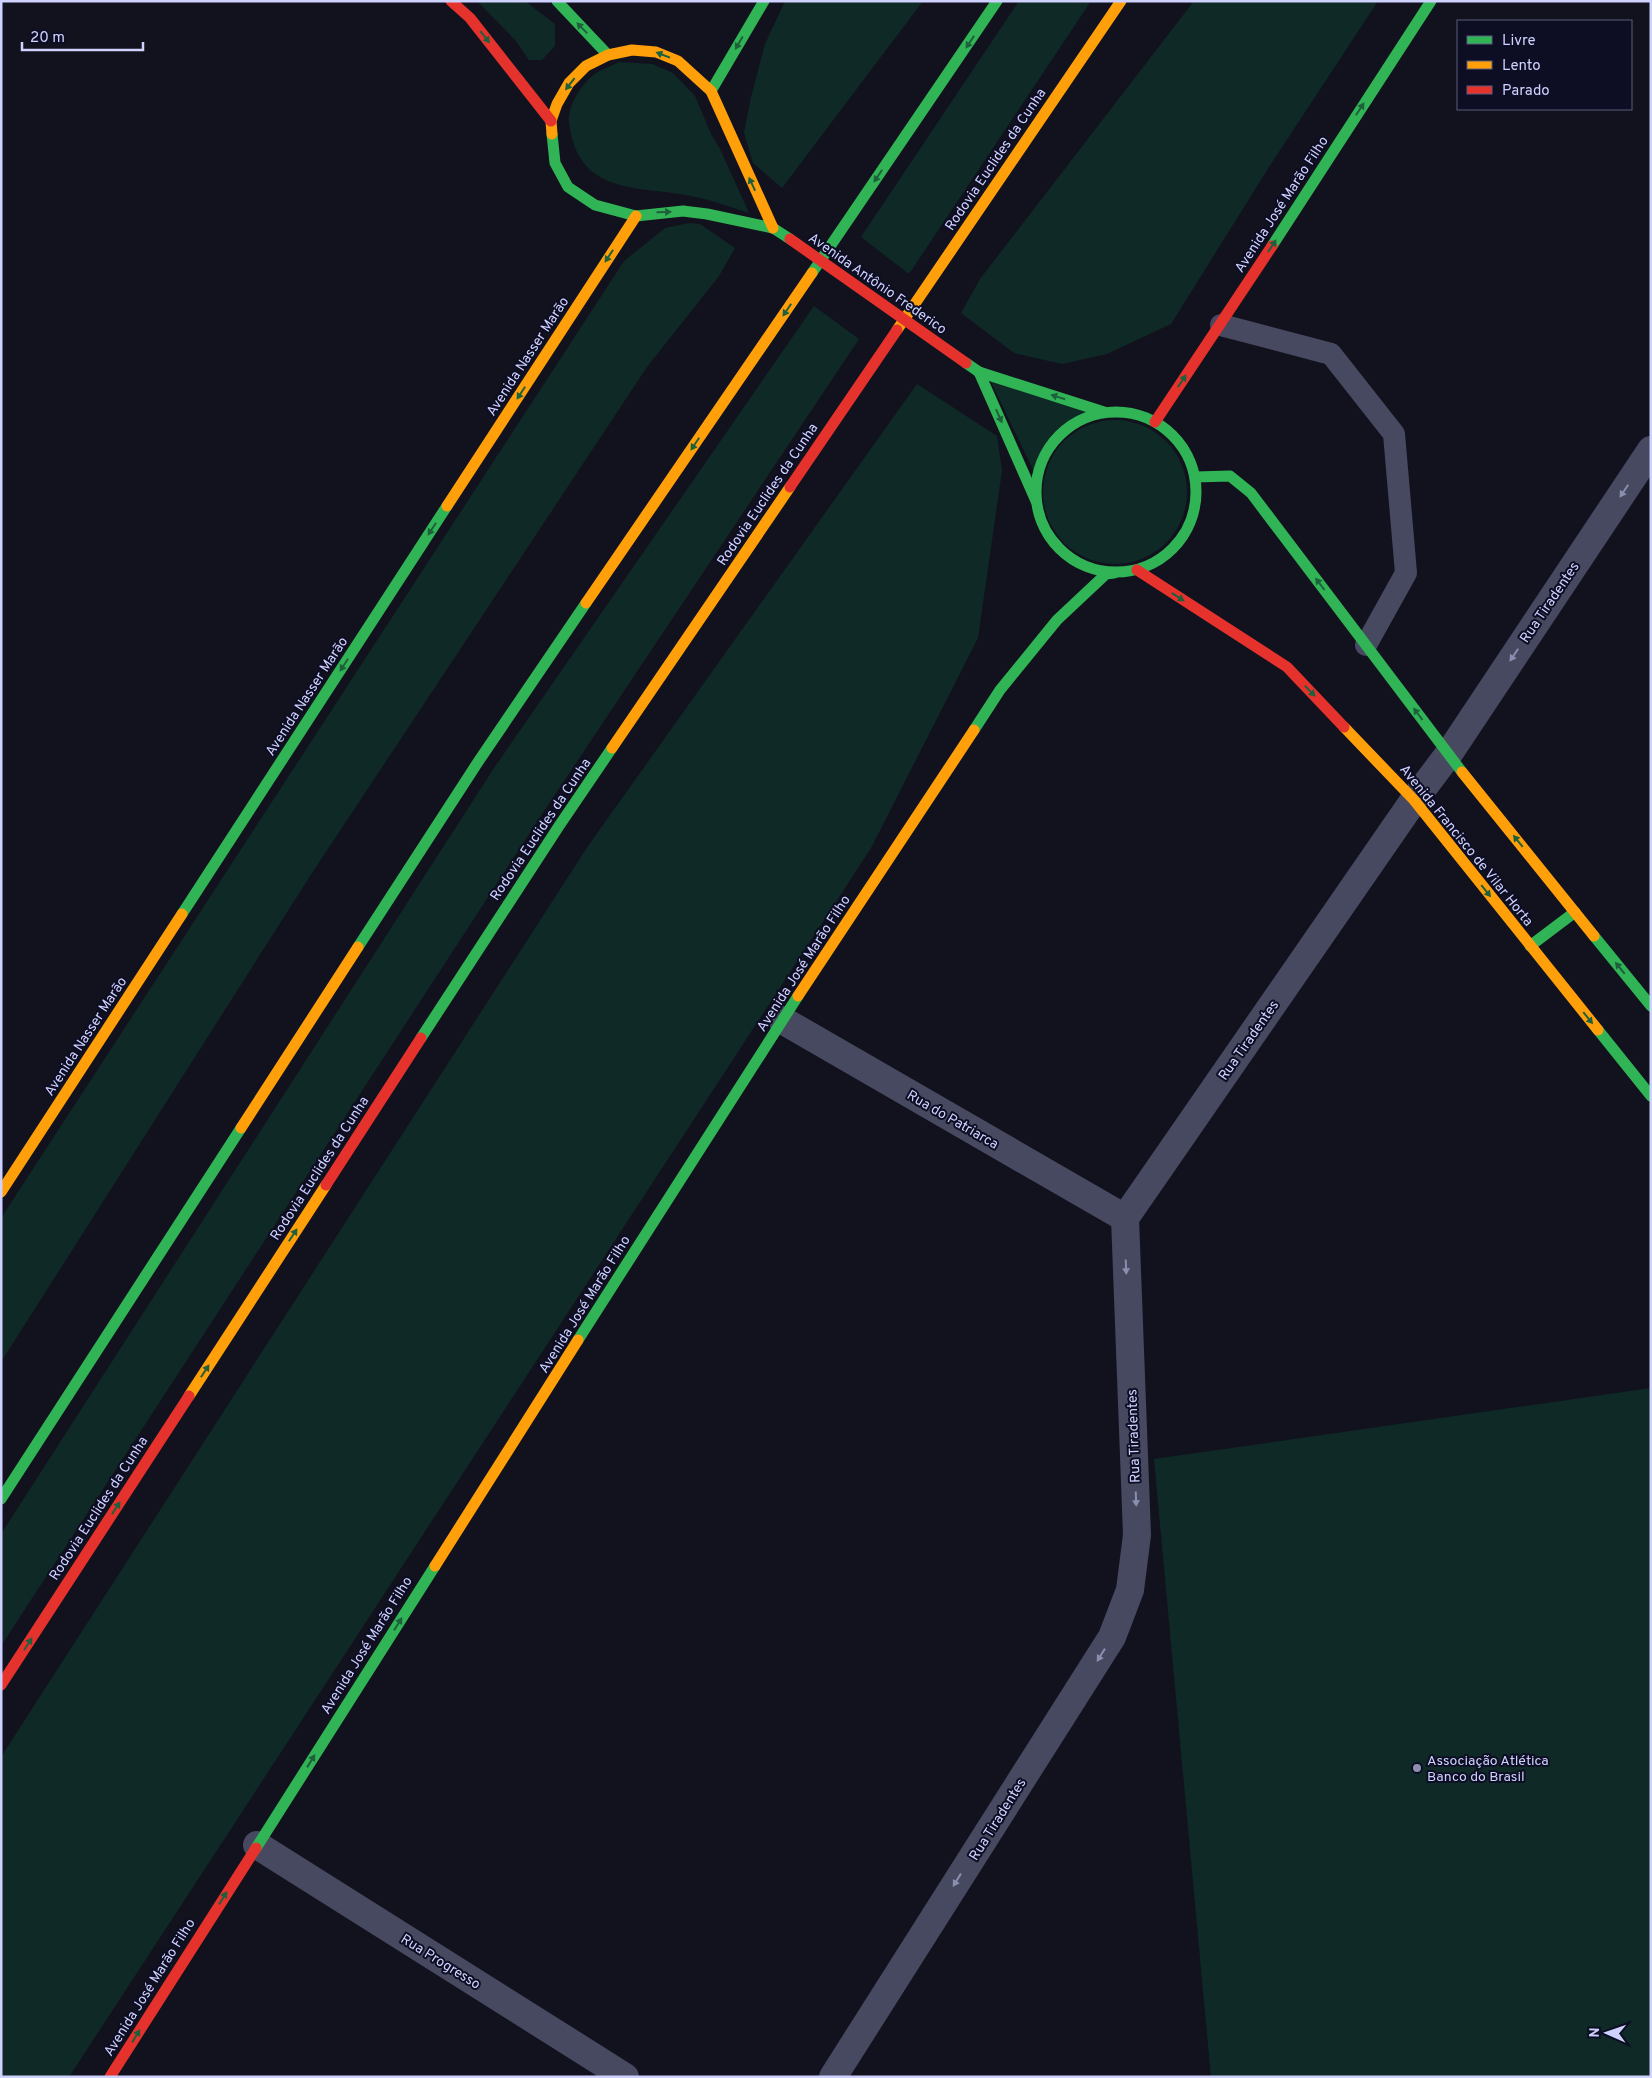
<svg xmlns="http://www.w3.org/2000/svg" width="1652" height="2078" font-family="Overpass,sans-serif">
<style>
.green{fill:#0f2926}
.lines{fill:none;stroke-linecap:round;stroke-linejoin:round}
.lane{stroke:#46495f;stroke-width:22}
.street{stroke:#46495f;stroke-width:28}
.fast{stroke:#30b455;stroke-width:11}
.slow{stroke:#ff9f0a;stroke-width:11}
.jam{stroke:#e5322d;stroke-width:11}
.jam-bridge{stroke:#e5322d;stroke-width:11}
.oneway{fill:#1e603c}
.oneway2{fill:#8a8eaf}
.poi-dot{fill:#8d8fb0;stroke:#0d0d23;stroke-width:2}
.labels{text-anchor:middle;stroke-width:4;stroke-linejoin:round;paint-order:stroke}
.street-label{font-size:14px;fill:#cfd2ff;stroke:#0d0d23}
.poi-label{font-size:14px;fill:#cfd2ff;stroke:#0d0d23;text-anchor:start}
</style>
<rect width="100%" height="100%" fill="#12121e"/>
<g class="green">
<path d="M477 1H525L555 24V46L542 60H529L516 41Z"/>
<path d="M785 1H923L782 188 753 163 744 133 751 97 765 44Z"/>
<path d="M1019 1H1091L909 274 861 237Z"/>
<path d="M1194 1H1378L1269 167 1171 324 1107 354 1062 364 1014 353 961 313 980 279Z"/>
<path d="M619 62 652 64 673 73 695 96 711 134 720 149 749 213C728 206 708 199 686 195 632 186 578 193 569 123 567 105 583 81 598 72 605 68 612 66 619 62Z"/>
<path d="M689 223 700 224 735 248 719 276 647 367 310 876 1 1362V1218L624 261 665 228Z"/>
<path d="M814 306 859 339 542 814 1 1646V1534L494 768Z"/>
<path d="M990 380 1088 412C1058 426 1046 445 1036 476Z"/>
<path d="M917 384 997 436 1002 470 978 638 871 848 69 2077H1V1757L588 846Z"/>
<circle cx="1115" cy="492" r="72"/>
<path d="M1651 1388V2077H1211L1154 1459Z"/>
</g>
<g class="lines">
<path class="lane" d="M1221 325 1331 354 1394 434 1406 573 1366 645"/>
<g class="street">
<path d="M782 1020 1125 1218"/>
<path d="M257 1845 625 2077"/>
<path d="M833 2077 1112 1637 1130 1590 1137 1535 1125 1218 1414 800 1448 755 1651 450"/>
</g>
<g class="fast">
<path d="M557 1 608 55"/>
<path d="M711 91 764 1"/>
<path d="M552 134 555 163 568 187 595 205 636 216 683 211 707 214 773 228 790 239"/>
<path d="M1272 246 1431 1"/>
<path d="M812 273 997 1"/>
<path d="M966 363 979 372 1104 412"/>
<path d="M979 372 1036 501"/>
<circle cx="1116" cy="492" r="80"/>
<path d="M1195 477 1230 476 1251 493 1462 772"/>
<path d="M974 730 1000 690 1057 620 1106 574 1114 573"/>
<path d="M182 914 447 506"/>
<path d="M1594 936 1651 1006"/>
<path d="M1530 946 1575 912"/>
<path d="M358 947 478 762 586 603"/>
<path d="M1598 1030 1651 1096"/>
<path d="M421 1038 559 826 612 748"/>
<path d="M578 1340 798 996"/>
<path d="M1 1499 241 1128"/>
<path d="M256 1848 435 1566"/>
</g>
<g class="slow">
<path d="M552 134 551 121 557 104 569 83 586 66 608 55 632 50 656 52 678 61 711 91 773 228"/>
<path d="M897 330 1121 1"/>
<path d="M447 506 636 216"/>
<path d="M586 603 812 273"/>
<path d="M1344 727 1414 800 1598 1030"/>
<path d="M612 748 790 487"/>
<path d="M1462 772 1594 936"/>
<path d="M798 996 974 730"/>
<path d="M241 1128 358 947"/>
<path d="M1 1192 182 914"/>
<path d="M189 1396 326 1185"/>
<path d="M435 1566 578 1340"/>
</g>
<g class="jam">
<path d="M451 1 470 18 551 121"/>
<path d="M1155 422 1272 246"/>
<path d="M790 487 897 330"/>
<path d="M1137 570 1287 667 1344 727"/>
<path d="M326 1185 421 1038"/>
<path d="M1 1685 189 1396"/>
<path d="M110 2077 256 1848"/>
</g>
<path class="jam-bridge" d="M790 239 966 363"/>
</g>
<defs><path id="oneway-solid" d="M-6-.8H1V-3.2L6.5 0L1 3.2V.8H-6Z" transform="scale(1.25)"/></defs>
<g class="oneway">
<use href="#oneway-solid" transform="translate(582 28) rotate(-134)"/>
<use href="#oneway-solid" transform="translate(485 37) rotate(52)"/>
<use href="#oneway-solid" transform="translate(970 42) rotate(124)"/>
<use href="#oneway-solid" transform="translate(739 43) rotate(120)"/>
<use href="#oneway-solid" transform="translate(663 55) rotate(-159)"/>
<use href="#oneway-solid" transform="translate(570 84) rotate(128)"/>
<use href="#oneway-solid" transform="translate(1360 109) rotate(-57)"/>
<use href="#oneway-solid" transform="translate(878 176) rotate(124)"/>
<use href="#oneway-solid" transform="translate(752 184) rotate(-115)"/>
<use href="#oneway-solid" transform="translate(664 212) rotate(-2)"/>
<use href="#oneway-solid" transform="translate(1272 246) rotate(-57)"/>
<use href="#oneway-solid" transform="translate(609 256) rotate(123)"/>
<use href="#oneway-solid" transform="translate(787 310) rotate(124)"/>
<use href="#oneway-solid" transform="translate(1182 381) rotate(-56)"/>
<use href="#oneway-solid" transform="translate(521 393) rotate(123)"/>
<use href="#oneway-solid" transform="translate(1058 397) rotate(-162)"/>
<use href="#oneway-solid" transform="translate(999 416) rotate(66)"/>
<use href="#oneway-solid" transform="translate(695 444) rotate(124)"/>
<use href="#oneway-solid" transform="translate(432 529) rotate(123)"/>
<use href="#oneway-solid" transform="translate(1320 584) rotate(-127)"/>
<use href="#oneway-solid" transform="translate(1178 597) rotate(33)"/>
<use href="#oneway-solid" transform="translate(344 665) rotate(123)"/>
<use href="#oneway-solid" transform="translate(1310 691) rotate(46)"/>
<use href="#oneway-solid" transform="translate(1418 714) rotate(-127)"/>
<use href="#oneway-solid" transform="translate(1518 841) rotate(-129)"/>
<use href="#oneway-solid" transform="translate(1486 891) rotate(51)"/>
<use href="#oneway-solid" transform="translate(1620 968) rotate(-129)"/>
<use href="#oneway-solid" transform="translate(1588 1018) rotate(51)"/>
<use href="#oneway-solid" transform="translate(293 1235) rotate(-57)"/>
<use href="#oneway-solid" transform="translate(205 1371) rotate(-57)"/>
<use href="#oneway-solid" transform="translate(116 1508) rotate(-57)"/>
<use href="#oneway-solid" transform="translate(398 1624) rotate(-58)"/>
<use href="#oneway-solid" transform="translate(28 1644) rotate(-57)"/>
<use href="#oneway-solid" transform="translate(311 1761) rotate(-58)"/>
<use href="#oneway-solid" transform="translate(223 1898) rotate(-58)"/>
<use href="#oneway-solid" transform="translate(136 2036) rotate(-58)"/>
</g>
<g class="oneway2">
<use href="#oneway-solid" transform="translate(1624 491) rotate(124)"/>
<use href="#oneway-solid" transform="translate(1514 655) rotate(124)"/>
<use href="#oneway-solid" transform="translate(1126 1267) rotate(88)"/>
<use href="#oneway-solid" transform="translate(1136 1499) rotate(88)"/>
<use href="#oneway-solid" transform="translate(1101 1655) rotate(122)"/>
<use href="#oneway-solid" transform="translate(957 1880) rotate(122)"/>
</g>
<circle class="poi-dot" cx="1417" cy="1768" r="5"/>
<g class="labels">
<g class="street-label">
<text transform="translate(995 159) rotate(-56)" y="5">Rodovia Euclides da Cunha</text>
<text transform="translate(1281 204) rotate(-57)" y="5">Avenida José Marão Filho</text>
<text transform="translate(878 283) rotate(35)" y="5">Avenida Antônio Frederico</text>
<text transform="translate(527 356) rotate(-57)" y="5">Avenida Nasser Marão</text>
<text transform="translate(767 494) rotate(-56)" y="5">Rodovia Euclides da Cunha</text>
<text transform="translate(1549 602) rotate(-56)" y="5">Rua Tiradentes</text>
<text transform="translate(306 696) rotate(-57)" y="5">Avenida Nasser Marão</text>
<text transform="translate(540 829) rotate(-56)" y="5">Rodovia Euclides da Cunha</text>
<text transform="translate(1467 845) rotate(51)" y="5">Avenida Francisco de Vilar Horta</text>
<text transform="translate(803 963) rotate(-57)" y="5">Avenida José Marão Filho</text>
<text transform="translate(85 1036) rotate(-57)" y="5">Avenida Nasser Marão</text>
<text transform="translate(1248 1040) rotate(-55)" y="5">Rua Tiradentes</text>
<text transform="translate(953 1119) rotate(30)" y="5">Rua do Patriarca</text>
<text transform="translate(319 1168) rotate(-57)" y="5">Rodovia Euclides da Cunha</text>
<text transform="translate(584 1304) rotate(-58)" y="5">Avenida José Marão Filho</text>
<text transform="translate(1133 1436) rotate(-92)" y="5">Rua Tiradentes</text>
<text transform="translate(98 1508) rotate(-57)" y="5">Rodovia Euclides da Cunha</text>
<text transform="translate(366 1645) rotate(-58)" y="5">Avenida José Marão Filho</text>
<text transform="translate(997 1819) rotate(-58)" y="5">Rua Tiradentes</text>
<text transform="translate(441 1961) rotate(32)" y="5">Rua Progresso</text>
<text transform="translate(149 1987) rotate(-58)" y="5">Avenida José Marão Filho</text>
</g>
<g class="poi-label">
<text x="1427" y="1765">Associação Atlética<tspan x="1427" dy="16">Banco do Brasil</tspan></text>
</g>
</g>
<rect width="1652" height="2078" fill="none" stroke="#cfd2ff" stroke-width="5"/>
<rect x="1457" y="20" width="175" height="90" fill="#0d0d23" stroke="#5b5c7b"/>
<rect x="1467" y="36" width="25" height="8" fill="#30b455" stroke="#5b5c7b"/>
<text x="1502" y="45" font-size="15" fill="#cfd2ff">Livre</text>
<rect x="1467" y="61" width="25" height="8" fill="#ff9f0a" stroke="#5b5c7b"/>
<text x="1502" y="70" font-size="15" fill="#cfd2ff">Lento</text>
<rect x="1467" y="86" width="25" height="8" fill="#e5322d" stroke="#5b5c7b"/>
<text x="1502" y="95" font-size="15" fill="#cfd2ff">Parado</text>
<g transform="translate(1607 2033) rotate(272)" stroke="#0d0d23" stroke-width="4" paint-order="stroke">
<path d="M0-4L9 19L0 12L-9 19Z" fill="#cfd2ff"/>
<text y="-8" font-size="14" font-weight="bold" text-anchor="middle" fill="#cfd2ff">N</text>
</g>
<path d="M22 42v8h121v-8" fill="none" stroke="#cfd2ff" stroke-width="2.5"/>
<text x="30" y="42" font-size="15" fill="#cfd2ff" stroke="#0d0d23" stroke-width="4" paint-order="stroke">20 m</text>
</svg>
